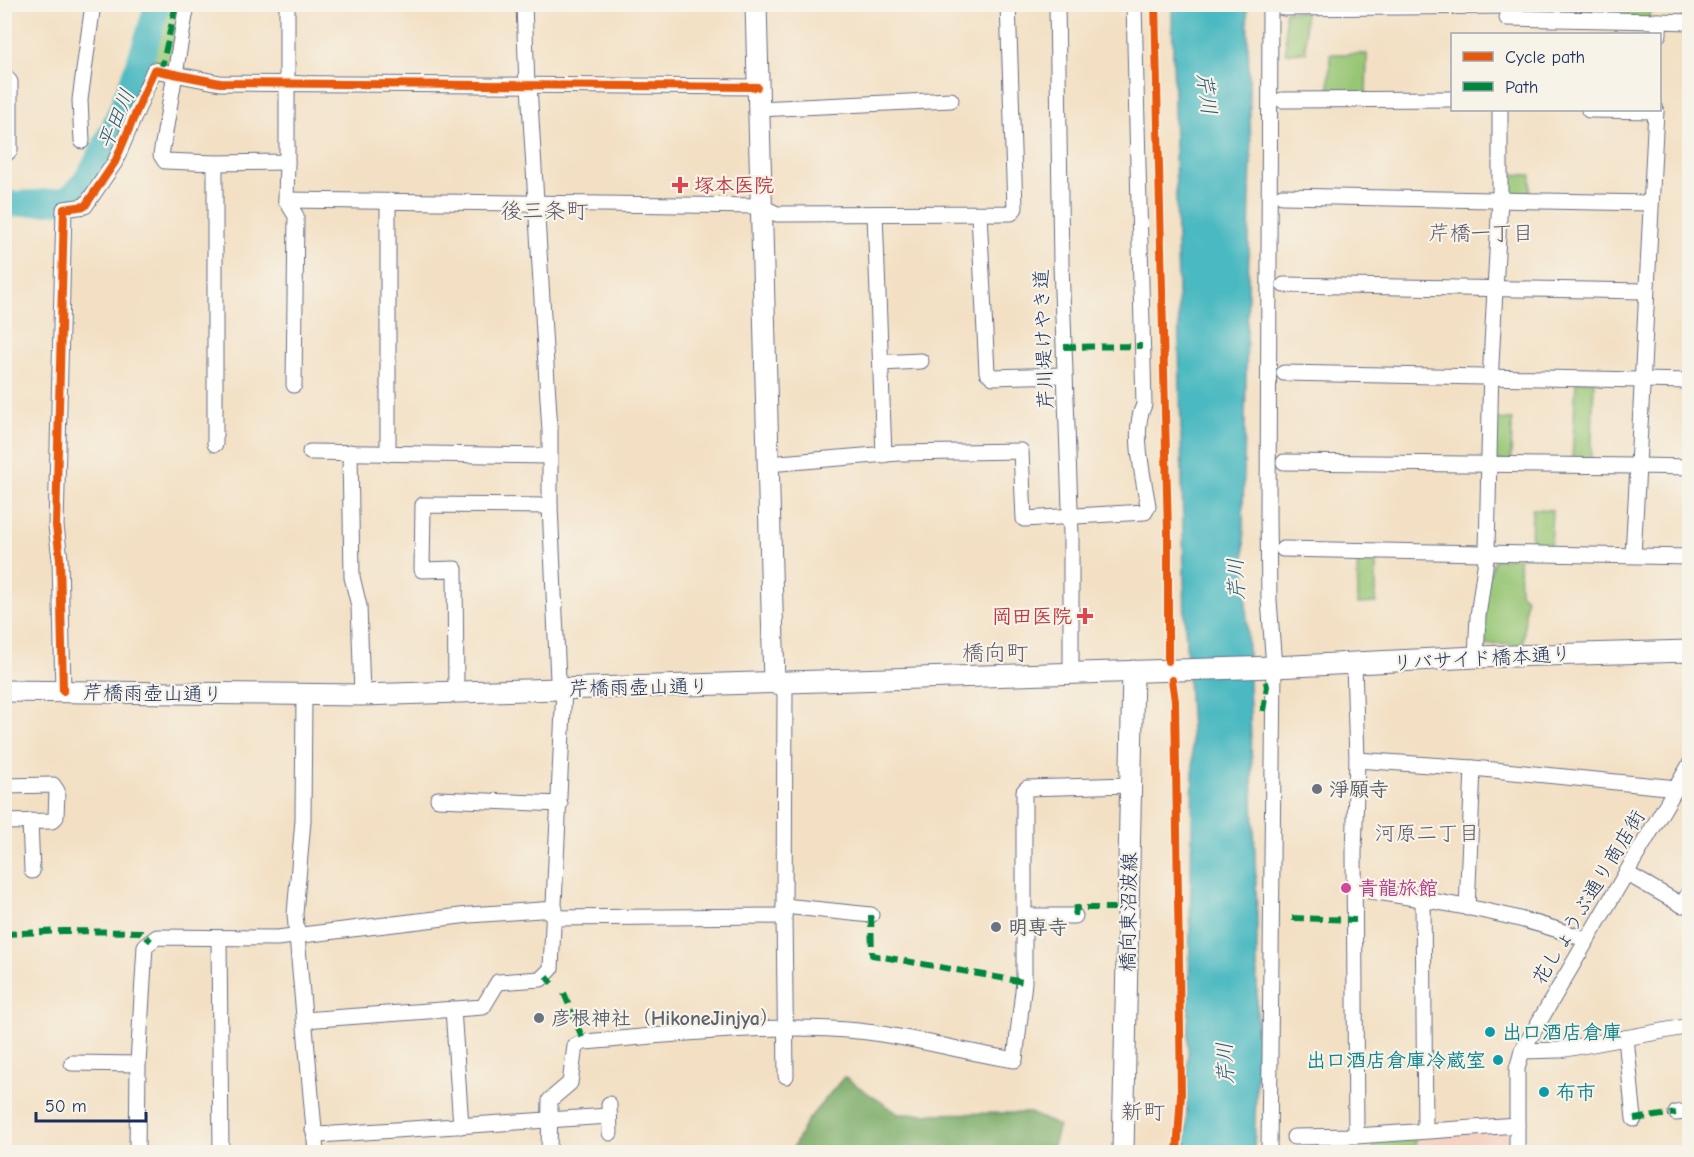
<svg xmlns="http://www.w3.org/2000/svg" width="1694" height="1157" font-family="'Comic Neue','Klee One',sans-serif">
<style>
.built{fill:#f5d2c2}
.green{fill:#97c675;stroke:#597a6a;stroke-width:1.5}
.forest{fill:#79ab66;stroke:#4a6d62;stroke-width:1.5}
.water{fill:#4bb9c1;stroke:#337490;stroke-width:1.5}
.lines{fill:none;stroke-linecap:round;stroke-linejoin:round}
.river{stroke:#4bb9c1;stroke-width:26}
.street-casing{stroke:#676d82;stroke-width:17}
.secondary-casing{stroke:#676d82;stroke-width:23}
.street{stroke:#fff;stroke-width:15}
.secondary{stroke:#fff;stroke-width:21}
.quiet{stroke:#00873e;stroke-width:6;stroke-dasharray:12 6;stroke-linecap:butt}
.cycleway-casing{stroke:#f7f3e8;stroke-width:11}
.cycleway{stroke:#e8590c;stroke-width:8}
.health-dot{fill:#e0444e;stroke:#f7f3e8;stroke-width:2}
.worship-dot{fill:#6b7280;stroke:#f7f3e8;stroke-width:2}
.hotel-dot{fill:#d1479c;stroke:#f7f3e8;stroke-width:2}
.culture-dot{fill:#0f9aa8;stroke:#f7f3e8;stroke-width:2}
.labels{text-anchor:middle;stroke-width:4.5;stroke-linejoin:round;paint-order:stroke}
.health-label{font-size:20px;font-weight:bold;fill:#be3a42;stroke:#f7f3e8;text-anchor:start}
.street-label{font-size:20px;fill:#1b2f5e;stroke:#f7f3e8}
.worship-label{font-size:20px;font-weight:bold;fill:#5b616d;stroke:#f7f3e8;text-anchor:start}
.hotel-label{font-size:20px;font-weight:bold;fill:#b23c85;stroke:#f7f3e8;text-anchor:start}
.culture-label{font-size:20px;font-weight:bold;fill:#0d838f;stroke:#f7f3e8;text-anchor:start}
.water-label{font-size:21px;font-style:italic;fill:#29587c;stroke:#f7f3e8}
.neighbourhood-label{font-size:21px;fill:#5e586b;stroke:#f7f3e8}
.quarter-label{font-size:22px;fill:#5e586b;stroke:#f7f3e8}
</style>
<rect width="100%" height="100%" fill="#f7f3e8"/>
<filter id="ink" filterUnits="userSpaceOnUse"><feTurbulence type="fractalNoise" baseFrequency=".0167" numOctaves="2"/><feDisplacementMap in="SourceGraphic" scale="12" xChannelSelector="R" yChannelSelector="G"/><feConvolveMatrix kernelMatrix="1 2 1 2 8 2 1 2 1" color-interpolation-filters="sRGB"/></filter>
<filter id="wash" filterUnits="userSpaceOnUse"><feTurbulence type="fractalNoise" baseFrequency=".008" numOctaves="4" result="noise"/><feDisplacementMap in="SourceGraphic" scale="24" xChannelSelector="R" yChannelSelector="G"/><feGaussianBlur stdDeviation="1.35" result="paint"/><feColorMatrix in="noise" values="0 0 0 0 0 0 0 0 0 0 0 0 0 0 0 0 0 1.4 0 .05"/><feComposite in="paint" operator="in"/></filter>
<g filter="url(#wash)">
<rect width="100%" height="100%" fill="#f3e0c4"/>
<path class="built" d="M1511 1128 1513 1152H1387L1416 1149 1415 1134Z"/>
<g class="green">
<path d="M167 5H181L171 69 152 65Z"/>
<path d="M1590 5H1651L1650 18 1589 17Z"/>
<path d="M1285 11 1305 12 1306 52 1286 53Z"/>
<path d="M1330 54H1367L1366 97 1329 96Z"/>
<path d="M1503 174 1531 175 1529 196H1504Z"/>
<path d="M1576 381H1594L1591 463H1572Z"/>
<path d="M1492 419 1512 420 1511 461H1493Z"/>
<path d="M1532 509 1552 510 1550 550 1531 549Z"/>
<path d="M1357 553H1376V603L1358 604Z"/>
<path d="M1519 557 1520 592 1526 598 1523 644 1481 645 1484 593 1494 560Z"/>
<path d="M1415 1134 1416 1149 1374 1152 1373 1139Z"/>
</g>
<path class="forest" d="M844 1077 899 1114 1030 1113 1059 1126 1051 1152H791L807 1121Z"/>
<path class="water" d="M1172 5H1247L1251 154 1243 511 1257 915V1062L1254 1152H1186L1193 767 1185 624Z"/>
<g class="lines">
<path class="river" d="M4 206C23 201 53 205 68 198 100 183 149 41 157 4"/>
</g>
</g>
<g filter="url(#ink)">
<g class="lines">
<g class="street-casing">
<g id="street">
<path d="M187 4 161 155 165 161 215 163V444"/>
<path d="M524 4 527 86"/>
<path d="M1057 4 1061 264 1071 535V673"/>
<path d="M1283 8 1507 6"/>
<path d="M1507 18 1659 21"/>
<path d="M1659 34V21L1690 22"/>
<path d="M4 75 10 82V150L4 156"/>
<path d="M1282 100 1452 99"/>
<path d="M758 109 951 100"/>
<path d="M1589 110 1656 111"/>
<path d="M82 141 80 100 93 4"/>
<path d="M215 163 287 162V4"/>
<path d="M1282 196 1650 203"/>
<path d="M286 200 287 162"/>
<path d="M875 214 884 455"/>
<path d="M979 214 987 372 993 377 1064 375"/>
<path d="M1284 285 1645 291"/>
<path d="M881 363 921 361"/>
<path d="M1284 373 1690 381"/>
<path d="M294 385 296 216 286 200 760 206 777 214 1011 213 1015 208 1008 4"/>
<path d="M310 452 549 456"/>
<path d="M350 452 352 577 359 606 362 695"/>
<path d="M388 454V203"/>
<path d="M1284 462 1638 466 1656 110"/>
<path d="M768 464 899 453 1021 451 1024 519 1145 512 1148 506C1144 480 1131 429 1144 405L1134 4"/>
<path d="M1283 549 1689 557"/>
<path d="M1633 555 1638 466 1690 467"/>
<path d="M1476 657 1478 616 1487 552 1491 363 1500 199V110"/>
<path d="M1354 664 1357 760 1354 853 1356 1136"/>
<path d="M774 683 785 691 784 916 786 1076"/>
<path d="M63 691 60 559 56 526 64 209 85 206 115 162 154 70 220 83 757 87"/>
<path d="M456 691 455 569 422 570 423 505 550 506"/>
<path d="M304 696 303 820 295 914 316 1152"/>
<path d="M1357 760 1473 768 1677 788"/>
<path d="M4 786 53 785 57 791 56 817 52 821 4 822"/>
<path d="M438 799 560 804"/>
<path d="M30 821 32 871"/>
<path d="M1626 873 1682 905 1690 891"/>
<path d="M1356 889C1434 901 1513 912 1587 940"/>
<path d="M1423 900 1425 1130"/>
<path d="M784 906 871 915"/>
<path d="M1467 908 1473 768"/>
<path d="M1025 916H1075"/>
<path d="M553 918 784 916"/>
<path d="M219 938 221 1152"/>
<path d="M453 1009 461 1126"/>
<path d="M304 1020 483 1007 498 982 541 979 551 969 564 688 558 680 550 506V431L529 86"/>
<path d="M1626 1038 1634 1119"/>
<path d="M1522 1051 1560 1050 1690 1026"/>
<path d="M72 1063 138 1064"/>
<path d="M609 1104 610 1133"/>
<path d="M1676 1113 1690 1111"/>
<path d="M313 1130 319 1135 609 1116"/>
<path d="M1294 1137 1356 1136 1517 1125"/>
<path d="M137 1152 138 1064 145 946 157 937 277 938 469 915 555 909"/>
<path d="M549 1152 550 1100 570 1083 575 1046 584 1042C672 1035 771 1022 858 1031 911 1036 961 1052 1015 1060L1024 982V791L1027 788 1130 785"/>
<path d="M1269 1152 1274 667 1269 600 1268 514 1270 4"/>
<path d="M1517 1152V1069L1522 1051 1690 764"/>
</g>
</g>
<g class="secondary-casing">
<g id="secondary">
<path d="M756 4 774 683"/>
<path d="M4 691 362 695 1274 667 1476 657 1690 651"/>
<path d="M1123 1152 1133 671"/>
</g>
</g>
<use href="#street" class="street"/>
<use href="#secondary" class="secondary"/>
<g class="quiet">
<path d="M161 71 176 4"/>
<path d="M1064 347 1142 346"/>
<path d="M1263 711 1267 686 1265 679"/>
<path d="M871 915 872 955 1024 982"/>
<path d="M1075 916 1076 908H1115"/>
<path d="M1292 918 1356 920"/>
<path d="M4 934 64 931 140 932 151 941"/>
<path d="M546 976 552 983"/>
<path d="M564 993 584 1042"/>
<path d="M1634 1119 1676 1113"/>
<path d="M1262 1152H1263"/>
</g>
<g class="cycleway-casing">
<g id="cycleway">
<path d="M1155 4 1168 534V661"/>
<path d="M1172 680 1175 701 1181 1094 1177 1152"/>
<path d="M63 691 60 559 56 526 64 209 85 206 115 162 154 70 220 83 757 87"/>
</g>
</g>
<use href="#cycleway" class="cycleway"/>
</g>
</g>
<g class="health-dot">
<path d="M677 176h6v6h6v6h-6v6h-6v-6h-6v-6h6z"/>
<path d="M1082 607h6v6h6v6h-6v6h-6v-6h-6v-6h6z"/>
</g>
<g class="worship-dot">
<circle cx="1317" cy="789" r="6"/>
<circle cx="996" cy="927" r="6"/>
<circle cx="539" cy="1018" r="6"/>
</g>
<circle class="hotel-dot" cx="1346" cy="888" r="6"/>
<g class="culture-dot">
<circle cx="1490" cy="1032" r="6"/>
<circle cx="1498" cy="1060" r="6"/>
<circle cx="1544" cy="1092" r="6"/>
</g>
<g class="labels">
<g class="health-label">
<text x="694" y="192">塚本医院</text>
<text x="1072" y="623" text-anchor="end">岡田医院</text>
</g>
<g class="street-label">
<text transform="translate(1043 339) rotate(-92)" y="7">芹川堤けやき道</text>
<text transform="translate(1482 658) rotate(-3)" y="7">リバサイド橋本通り</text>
<text transform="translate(639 687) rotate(-1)" y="7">芹橋雨壺山通り</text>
<text transform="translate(153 693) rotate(1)" y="7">芹橋雨壺山通り</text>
<text transform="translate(1588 897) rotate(-59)" y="7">花しょうぶ通り商店街</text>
<text transform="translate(1128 912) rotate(-89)" y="7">橋向東沼波線</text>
</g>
<g class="worship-label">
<text x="1329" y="796">淨願寺</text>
<text x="1008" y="934">明専寺</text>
<text x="551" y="1025">彦根神社（HikoneJinjya）</text>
</g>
<g class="hotel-label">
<text x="1358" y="895">青龍旅館</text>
</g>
<g class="culture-label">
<text x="1502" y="1039">出口酒店倉庫</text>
<text x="1486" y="1067" text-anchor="end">出口酒店倉庫冷蔵室</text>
<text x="1556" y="1099">布市</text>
</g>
<g class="water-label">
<text transform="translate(1207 94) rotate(83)" y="7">芹川</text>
<text transform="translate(116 119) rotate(-67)" y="7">平田川</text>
<text transform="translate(1236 579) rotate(-92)" y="7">芹川</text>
<text transform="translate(1225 1063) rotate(-92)" y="7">芹川</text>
</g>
<g class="neighbourhood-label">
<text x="1481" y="240">芹橋一丁目</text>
<text x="1427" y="840">河原二丁目</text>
</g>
<g class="quarter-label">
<text x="544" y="218">後三条町</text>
<text x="995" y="660">橋向町</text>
<text x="1143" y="1119">新町</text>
</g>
</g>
<rect width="1694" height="1157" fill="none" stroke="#f7f3e8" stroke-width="24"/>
<rect x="1451" y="33" width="210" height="78" fill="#f7f3e8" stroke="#9fa5b1" stroke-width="1.5"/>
<rect x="1463" y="52" width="30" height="9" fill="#e8590c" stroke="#9fa5b1" stroke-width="1.5"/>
<text x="1505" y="63" font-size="18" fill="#1b2f5e">Cycle path</text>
<rect x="1463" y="82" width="30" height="9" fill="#00873e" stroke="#9fa5b1" stroke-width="1.5"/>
<text x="1505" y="93" font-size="18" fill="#1b2f5e">Path</text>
<path d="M36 1112v9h110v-9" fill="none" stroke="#1b2f5e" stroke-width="3"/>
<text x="45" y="1112" font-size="18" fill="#1b2f5e" stroke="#f7f3e8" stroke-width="4.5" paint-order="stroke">50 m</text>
</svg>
